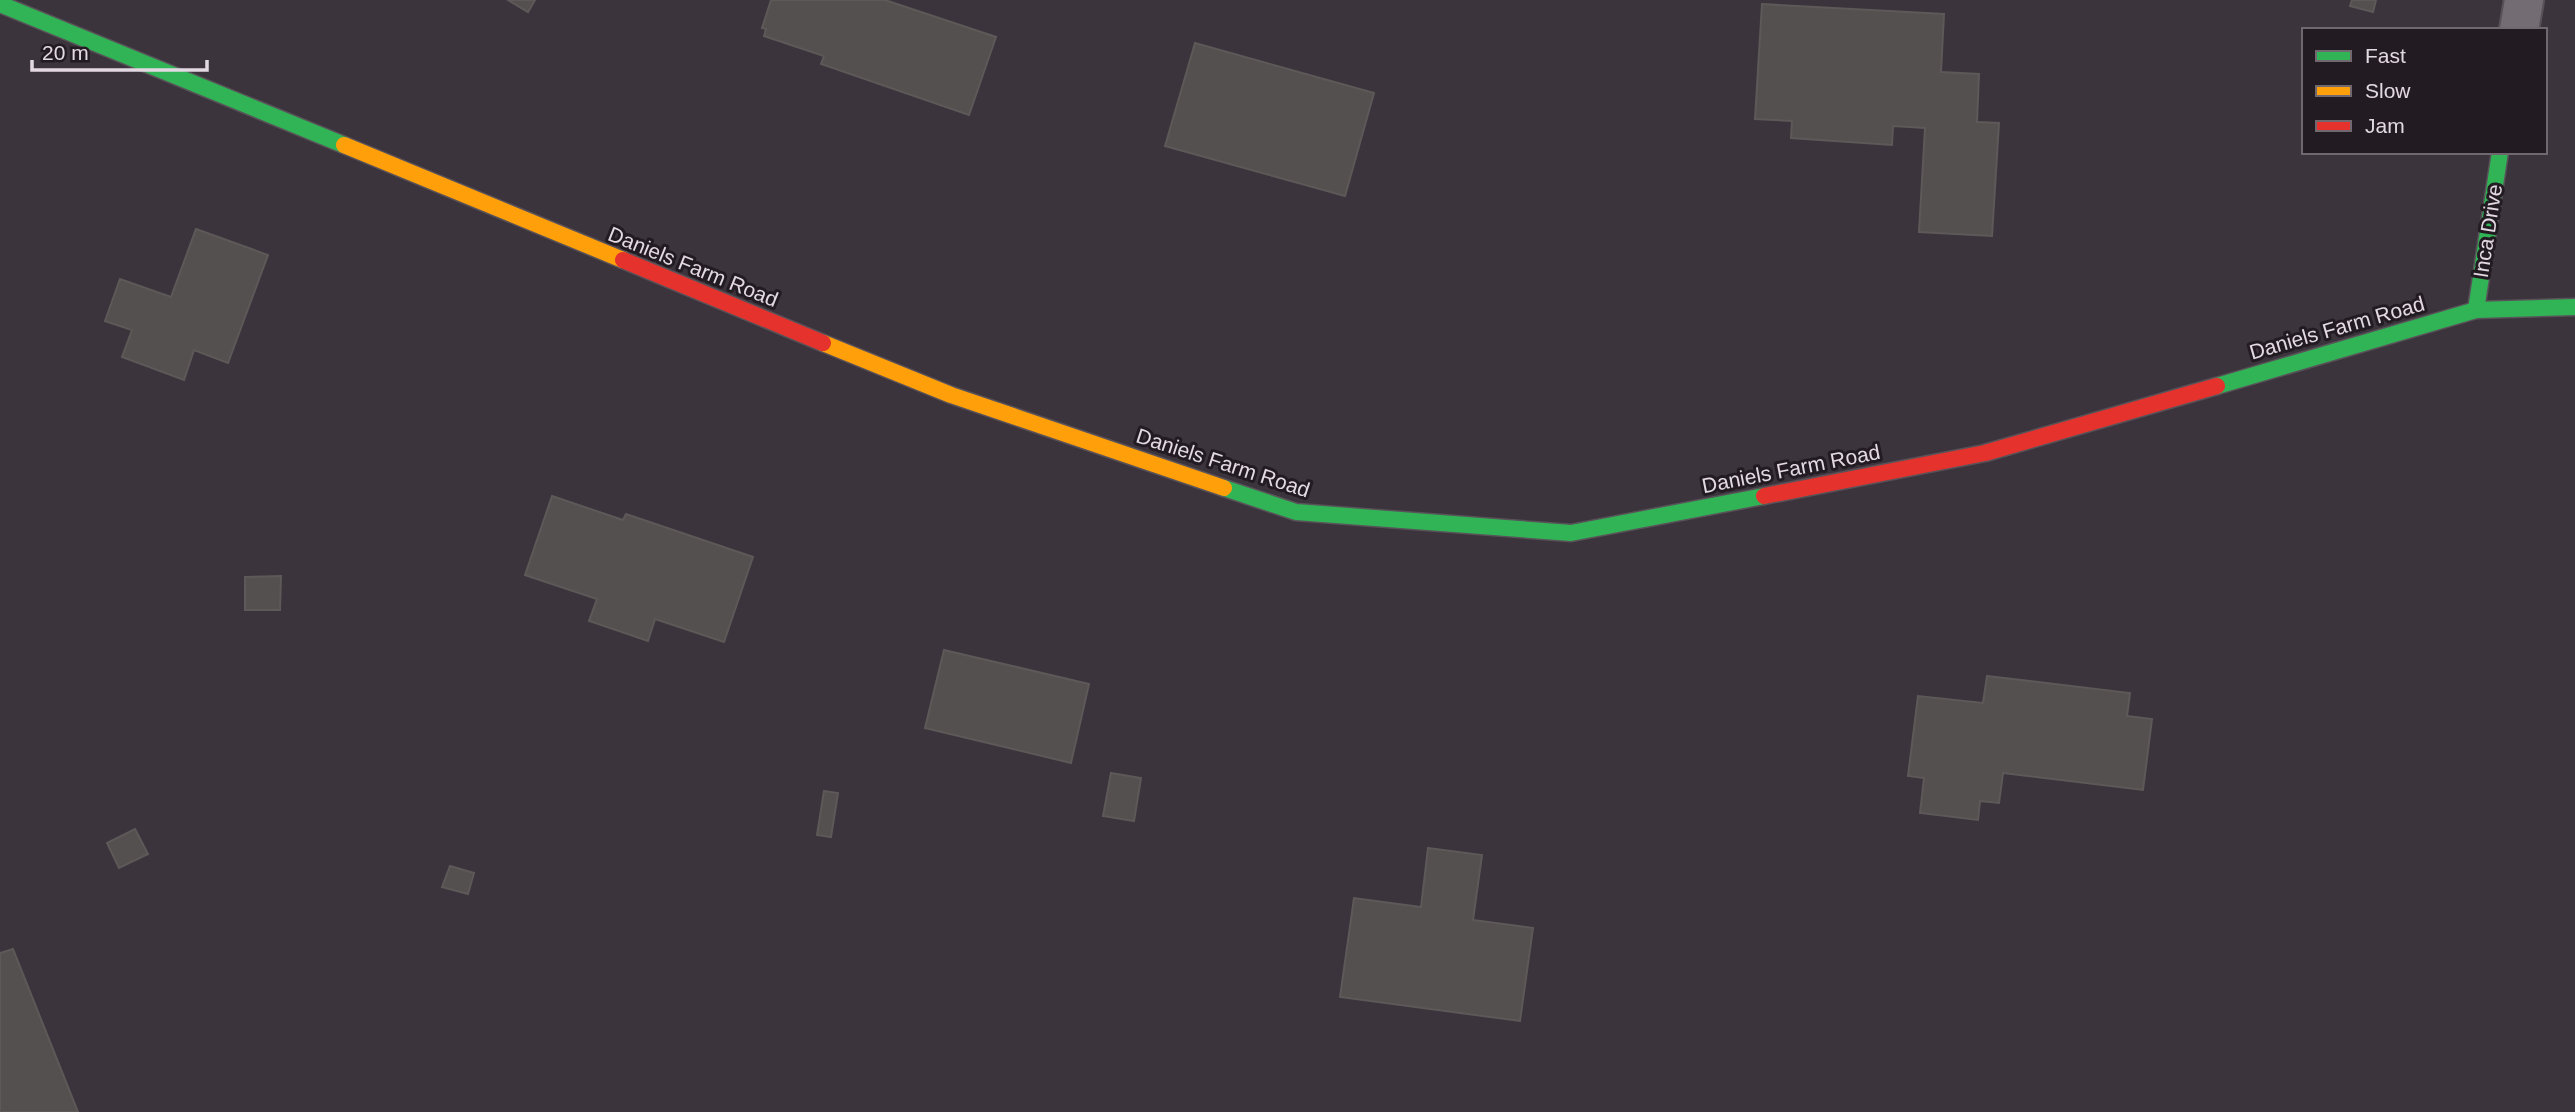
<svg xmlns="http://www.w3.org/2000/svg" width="2575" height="1112" font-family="Helvetica,sans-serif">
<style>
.building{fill:#545050;stroke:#5d5958;stroke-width:2}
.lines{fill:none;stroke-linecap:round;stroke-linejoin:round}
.street-casing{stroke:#595259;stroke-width:42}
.fast-casing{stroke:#595259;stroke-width:19}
.slow-casing{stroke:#595259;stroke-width:19}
.jam-casing{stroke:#595259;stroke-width:19}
.street{stroke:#736c72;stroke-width:38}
.fast{stroke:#30b455;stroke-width:16}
.slow{stroke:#ff9f0a;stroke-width:16}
.jam{stroke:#e5322d;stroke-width:16}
.labels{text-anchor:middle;stroke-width:6;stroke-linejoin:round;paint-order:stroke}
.street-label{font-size:21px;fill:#e3d9e2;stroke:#231b22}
</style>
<rect width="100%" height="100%" fill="#3c343c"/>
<g class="building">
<path d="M508 0H535L528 12Z"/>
<path d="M771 0H885L996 37 969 115 821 64 824 56 764 36 766 29 762 28Z"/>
<path d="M2352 0H2376L2373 12 2350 6Z"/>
<path d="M1762 4 1944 14 1941 72 1979 74 1977 122 1999 123 1992 236 1919 232 1925 128 1893 126 1892 145 1791 138 1792 121 1755 119Z"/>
<path d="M1195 43 1374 93 1345 196 1165 146Z"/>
<path d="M196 229 268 255 228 363 194 350 184 380 122 357 132 330 105 321 120 279 171 297Z"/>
<path d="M552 496 623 520 626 514 753 557 724 642 655 619 648 641 589 621 597 599 525 575Z"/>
<path d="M281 576 280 610H245V577Z"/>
<path d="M944 650 1089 684 1071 763 925 728Z"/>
<path d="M1987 676 2130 693 2127 716 2152 719 2143 790 2003 773 1999 803 1980 801 1978 820 1920 813 1924 778 1908 776 1918 696 1983 703Z"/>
<path d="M1111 773 1141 778 1134 821 1103 816Z"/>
<path d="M824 791 838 793 831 837 817 835Z"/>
<path d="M135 829 148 854 119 868 107 843Z"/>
<path d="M1428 848 1482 855 1473 920 1533 928 1520 1021 1340 997 1354 898 1421 907Z"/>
<path d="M450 866 474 873 468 894 442 887Z"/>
<path d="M13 949 78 1112H0V953Z"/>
</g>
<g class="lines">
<g class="street-casing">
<path id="street" d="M2519 30 2524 0"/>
</g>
<g class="fast-casing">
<g id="fast">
<path d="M0 4 344 145"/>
<path d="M2476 310 2500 152"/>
<path d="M2217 386 2476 310 2575 307"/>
<path d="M1224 488 1296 512 1571 533 1764 496"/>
</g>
</g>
<g class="slow-casing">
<g id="slow">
<path d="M344 145 623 260"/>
<path d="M823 343 951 395 1224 488"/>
</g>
</g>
<g class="jam-casing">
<g id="jam">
<path d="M623 260 823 343"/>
<path d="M1764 496 1985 453 2217 386"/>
</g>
</g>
<use href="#street" class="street"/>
<use href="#fast" class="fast"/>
<use href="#slow" class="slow"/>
<use href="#jam" class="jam"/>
</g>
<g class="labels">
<g class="street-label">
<text transform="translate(2488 231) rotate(-81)" y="7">Inca Drive</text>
<text transform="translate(693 267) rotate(22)" y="7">Daniels Farm Road</text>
<text transform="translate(2337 328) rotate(-16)" y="7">Daniels Farm Road</text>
<text transform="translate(1223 463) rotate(18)" y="7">Daniels Farm Road</text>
<text transform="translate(1791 469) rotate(-11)" y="7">Daniels Farm Road</text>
</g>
</g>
<rect x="2302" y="28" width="245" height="126" fill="#231b22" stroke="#70676f" stroke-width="2"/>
<rect x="2316" y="51" width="35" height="10" fill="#30b455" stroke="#70676f" stroke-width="2"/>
<text x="2365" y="63" font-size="21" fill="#e3d9e2">Fast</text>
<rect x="2316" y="86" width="35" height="10" fill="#ff9f0a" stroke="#70676f" stroke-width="2"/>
<text x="2365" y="98" font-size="21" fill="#e3d9e2">Slow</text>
<rect x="2316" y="121" width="35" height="10" fill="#e5322d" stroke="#70676f" stroke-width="2"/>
<text x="2365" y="133" font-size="21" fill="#e3d9e2">Jam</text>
<path d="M32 60v10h175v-10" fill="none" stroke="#e3d9e2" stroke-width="3.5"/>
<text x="42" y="60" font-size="21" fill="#e3d9e2" stroke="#231b22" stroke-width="5" paint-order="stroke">20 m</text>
</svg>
